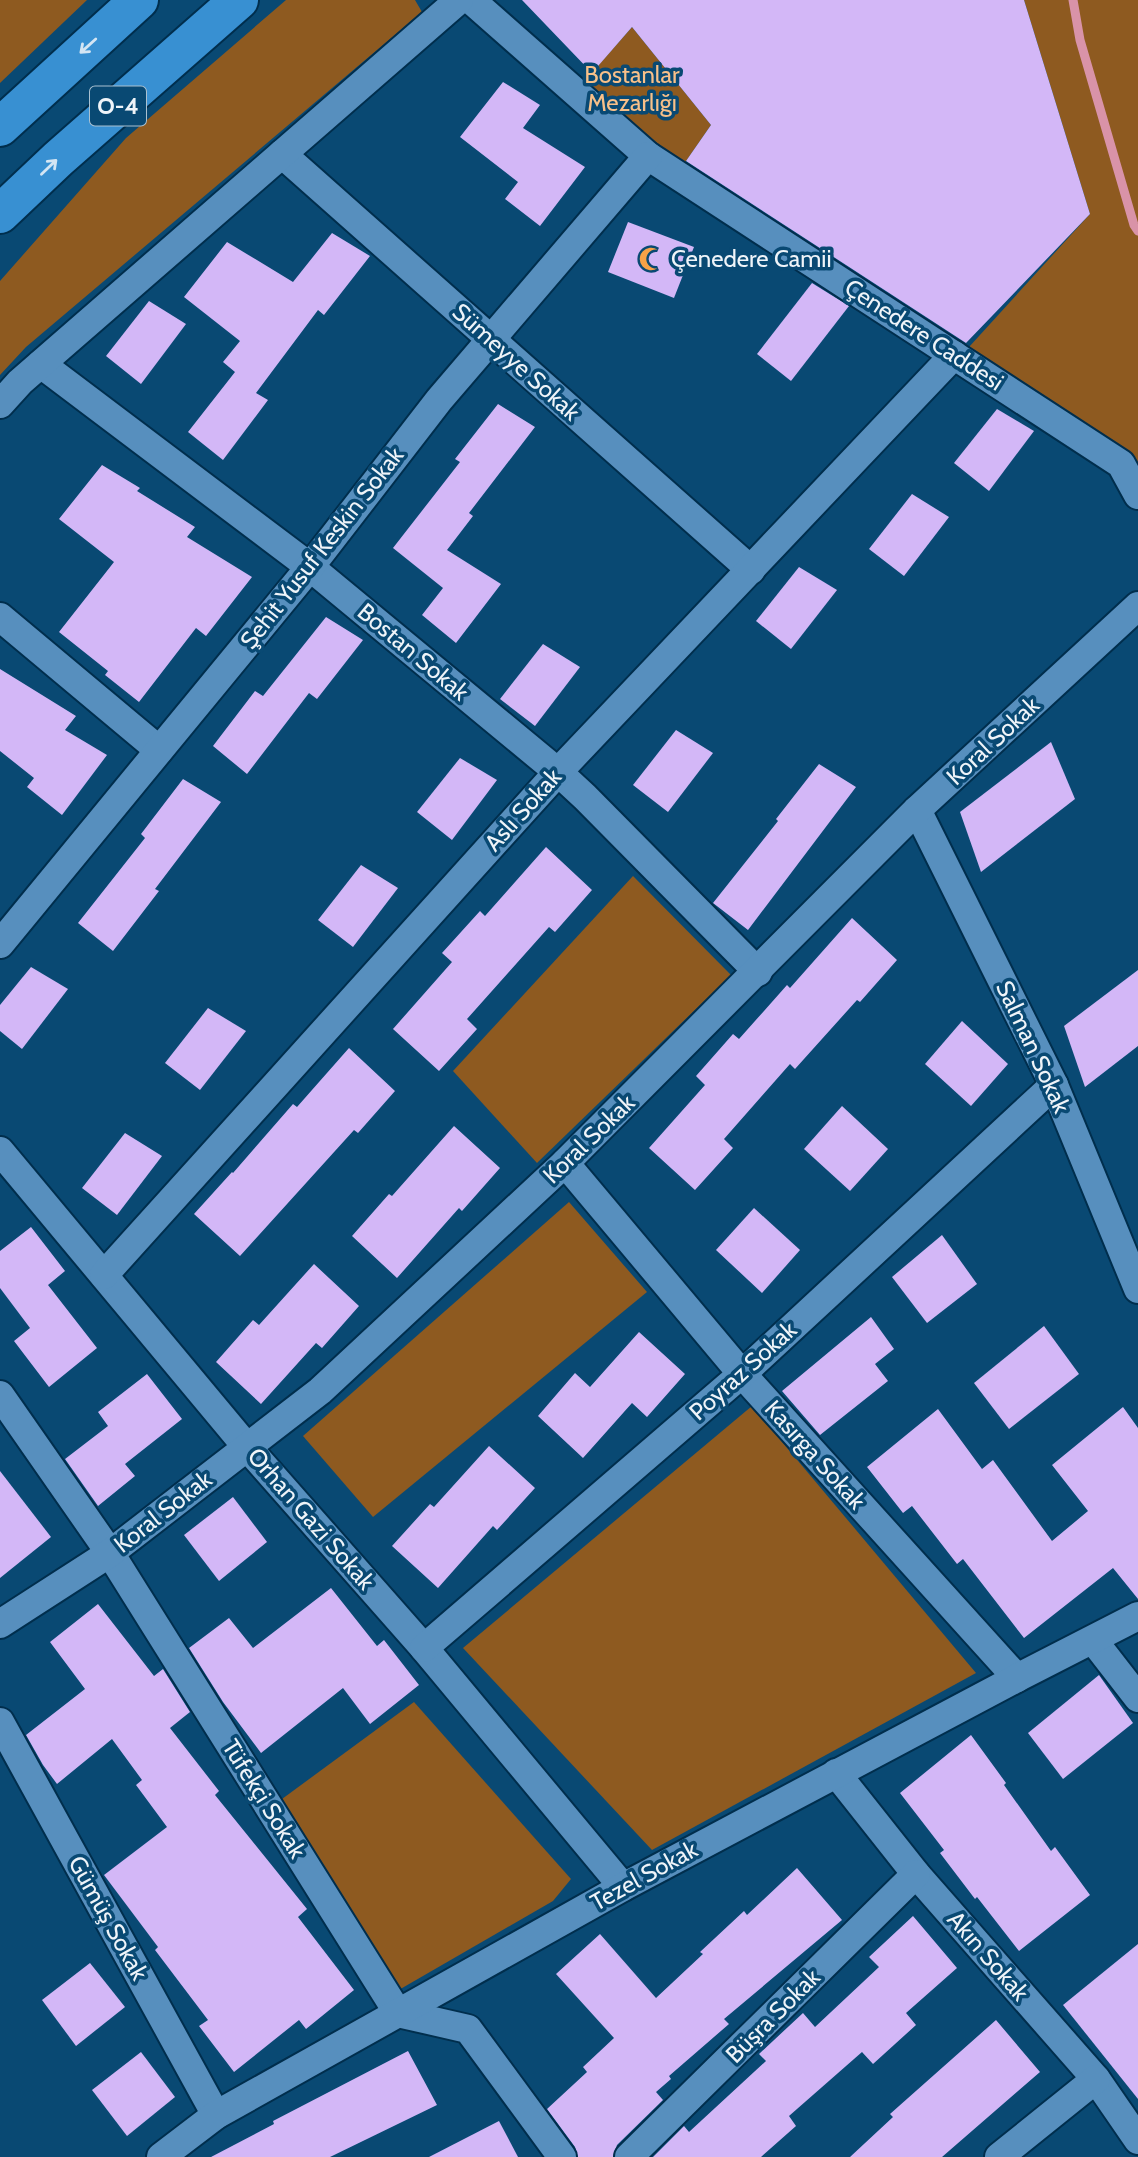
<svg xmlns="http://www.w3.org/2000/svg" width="1138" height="2157" font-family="Cabin,sans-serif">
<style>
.green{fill:#8e5a20}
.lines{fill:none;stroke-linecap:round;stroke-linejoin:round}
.stream{stroke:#d993a8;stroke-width:9}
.building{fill:#d3b7f7}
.minor-casing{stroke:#002e4d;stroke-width:32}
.highway-casing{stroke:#002e4d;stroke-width:42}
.minor{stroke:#578fbe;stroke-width:28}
.highway{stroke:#3890d2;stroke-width:38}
.oneway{stroke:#d4e5f3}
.labels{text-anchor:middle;stroke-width:7;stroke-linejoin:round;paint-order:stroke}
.shield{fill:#094973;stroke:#aac1d1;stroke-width:2}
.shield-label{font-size:23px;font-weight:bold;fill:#eff4f9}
.park-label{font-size:24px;fill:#f8c089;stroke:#094973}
.poi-label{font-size:24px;fill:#eff4f9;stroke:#094973;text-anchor:start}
.street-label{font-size:24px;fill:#eff4f9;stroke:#094973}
</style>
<rect width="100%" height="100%" fill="#094973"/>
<g class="green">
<path d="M0 0H87L0 83Z"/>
<path d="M286 0H415L422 12 26 347 0 375V281L126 138Z"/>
<path d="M1024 0H1138V495L1121 464 959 358 1090 214Z"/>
<path d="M632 27 711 125 677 174 575 92Z"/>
<path d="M633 876 731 975 537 1163 453 1071Z"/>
<path d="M569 1202 647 1292 373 1517 303 1436Z"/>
<path d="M752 1406 976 1673 652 1850 463 1648Z"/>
<path d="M414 1702 571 1879 553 1901 397 1991 282 1799Z"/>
</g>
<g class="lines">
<path class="stream" d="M1073 0 1080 40 1134 225 1138 231"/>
</g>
<g class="building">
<path d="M522 0H1024L1090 214 966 343 686 161 711 125 632 27 592 73Z"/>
<path d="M503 82 540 105 523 128 585 167 540 226 505 199 518 182 460 137Z"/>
<path d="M628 222 694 247 674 298 608 272Z"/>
<path d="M332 233 370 256 324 315 318 310 256 393 268 400 223 460 188 432 235 372 223 362 240 341 184 297 227 242 293 282Z"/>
<path d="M812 283 849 306 791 381 757 354Z"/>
<path d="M149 301 186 324 141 384 106 356Z"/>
<path d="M498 404 535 427 469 513 473 516 447 550 501 584 456 643 422 615 443 588 393 548 460 462 455 459Z"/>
<path d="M997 409 1034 431 989 491 954 463Z"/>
<path d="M102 465 140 488 137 491 195 527 187 537 252 577 206 636 196 628 139 702 105 675 108 671 59 632 114 562 59 519Z"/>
<path d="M912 494 949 517 904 576 869 549Z"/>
<path d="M799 567 837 590 791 649 756 621Z"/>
<path d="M326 617 363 640 317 699 309 693 247 774 213 746 255 691 263 696Z"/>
<path d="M543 644 580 667 535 726 500 699Z"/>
<path d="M0 669 76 716 65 730 107 755 62 815 27 787 34 778 0 751Z"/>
<path d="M676 730 713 753 668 812 633 785Z"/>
<path d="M1051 742 1075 799 981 872 960 812Z"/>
<path d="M460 758 497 780 452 840 417 812Z"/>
<path d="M819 764 856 787 748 930 713 903 778 821 776 819Z"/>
<path d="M183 779 221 802 155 889 159 891 113 951 78 923 145 838 141 834Z"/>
<path d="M546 847 592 890 555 932 549 927 467 1019 477 1029 439 1071 393 1029 452 962 442 953 480 911 485 916Z"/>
<path d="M361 865 398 888 353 947 318 920Z"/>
<path d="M852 918 897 960 860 1002 857 1000 795 1069 790 1064 724 1139 733 1148 695 1190 649 1148 705 1085 696 1076 733 1034 739 1039 787 985 790 988Z"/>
<path d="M31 967 68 989 22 1049 0 1031V1005Z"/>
<path d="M1138 970V1046L1085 1087 1064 1026Z"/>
<path d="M208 1008 246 1031 200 1090 165 1063Z"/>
<path d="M962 1021 1008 1064 971 1106 925 1064Z"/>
<path d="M349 1048 395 1091 358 1133 354 1130 240 1256 194 1214 232 1172 233 1173 293 1104 297 1107Z"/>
<path d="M842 1106 888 1149 850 1191 804 1149Z"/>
<path d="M454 1126 500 1168 462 1211 459 1208 397 1278 352 1236 389 1194 392 1196Z"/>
<path d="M125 1133 162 1156 117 1215 82 1188Z"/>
<path d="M754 1208 800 1250 762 1293 716 1250Z"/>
<path d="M31 1227 65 1271 48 1285 97 1348 49 1387 14 1341 30 1328 0 1288V1251Z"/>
<path d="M942 1235 977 1284 927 1323 892 1277Z"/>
<path d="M314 1264 359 1306 322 1348 316 1343 261 1404 216 1362 253 1320 259 1325Z"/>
<path d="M871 1317 894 1349 875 1364 888 1381 820 1435 782 1391Z"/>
<path d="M1044 1326 1079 1374 1009 1429 974 1383Z"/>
<path d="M639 1332 685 1374 647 1417 632 1403 583 1458 538 1416 575 1373 590 1387Z"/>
<path d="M147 1374 182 1419 125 1464 135 1476 98 1506 65 1459 108 1426 98 1412Z"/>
<path d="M1123 1407 1138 1428V1599L1113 1568 1024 1638 963 1559 957 1564 912 1506 903 1513 867 1467 938 1409 982 1469 993 1460 1052 1541 1088 1511 1052 1465Z"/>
<path d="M489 1446 535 1488 497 1530 493 1526 438 1588 392 1546 430 1504 434 1507Z"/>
<path d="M0 1471 51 1537 0 1578Z"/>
<path d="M233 1497 267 1542 219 1581 184 1535Z"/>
<path d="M331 1588 377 1646 384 1640 419 1685 370 1724 343 1688 261 1753 223 1702 189 1648 229 1618 253 1648Z"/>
<path d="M98 1604 154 1676 163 1669 190 1712 170 1728 219 1791 215 1795 307 1909 298 1917 354 1990 306 2029 299 2020 234 2072 199 2026 208 2020 155 1950 158 1947 104 1875 167 1827 136 1785 142 1780 112 1739 57 1784 43 1765 26 1735 85 1689 50 1642Z"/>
<path d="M1099 1675 1133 1723 1063 1779 1028 1733Z"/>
<path d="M971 1735 1006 1783 1004 1785 1051 1851 1055 1847 1090 1895 1019 1951 977 1897 975 1899 940 1853 944 1850 900 1793Z"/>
<path d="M797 1868 842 1920 724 2019 729 2024 669 2076 671 2079 656 2092 663 2100 617 2145 613 2157H578L575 2147 547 2109 587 2072 583 2067 614 2038 556 1974 600 1934 656 1998 703 1954 700 1952 744 1911 747 1915Z"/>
<path d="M913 1916 957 1968 906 2013 916 2025 873 2064 862 2052 789 2116 796 2126 761 2157H653L684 2126 689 2132 766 2061 759 2054 803 2013 815 2027 879 1967 869 1957Z"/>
<path d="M1138 1944V2099L1063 2005Z"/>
<path d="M90 1963 125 2007 76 2046 42 2000Z"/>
<path d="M996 2020 1040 2072 942 2157H850L893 2117 890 2114Z"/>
<path d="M408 2051 437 2105 330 2157H211L274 2124 273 2121Z"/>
<path d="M141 2052 175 2097 127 2136 92 2090Z"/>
<path d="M499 2121 518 2157H429Z"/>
</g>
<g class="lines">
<g class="minor-casing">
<g id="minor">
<path d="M471 0 648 156 1121 464 1138 495"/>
<path d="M282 154 751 570"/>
<path d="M41 364 310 567 558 772 585 797 758 972"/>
<path d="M0 404 20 382 459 0"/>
<path d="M0 617 159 750"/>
<path d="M917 810 1054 1085 1138 1289"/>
<path d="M0 944 310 567 439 400 648 156"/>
<path d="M0 1151 246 1446 424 1648 623 1887"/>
<path d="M565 1163 742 1374 1017 1678"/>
<path d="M104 1275 558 772 954 355"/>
<path d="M0 1395 110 1553 398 2013 468 2029 562 2157"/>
<path d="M0 1624 110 1553 320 1391 565 1163 917 810 1138 606"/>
<path d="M1093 1640 1138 1698"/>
<path d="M424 1648 742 1374 1054 1085"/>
<path d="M0 1722 216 2115"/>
<path d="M836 1773 916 1874 1096 2079 1138 2140"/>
<path d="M161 2157 216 2115 623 1887 1017 1678 1138 1616"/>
<path d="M629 2157 916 1874"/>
<path d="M999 2157 1096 2079"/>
</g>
</g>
<g class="highway-casing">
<g id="highway">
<path d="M0 127 139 0"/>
<path d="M0 214 58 159 239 0"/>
</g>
</g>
<use href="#minor" class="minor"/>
<use href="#highway" class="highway"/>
</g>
<defs><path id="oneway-shaft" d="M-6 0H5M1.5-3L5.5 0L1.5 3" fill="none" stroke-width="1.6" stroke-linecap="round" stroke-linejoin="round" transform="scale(1.75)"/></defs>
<g class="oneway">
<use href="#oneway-shaft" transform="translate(88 46) rotate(138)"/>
<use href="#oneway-shaft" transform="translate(49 167) rotate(-44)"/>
</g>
<defs>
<g id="mosque-bare" transform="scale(1.89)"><path d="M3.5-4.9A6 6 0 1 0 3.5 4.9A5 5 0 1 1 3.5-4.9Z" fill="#f6a247" stroke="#094973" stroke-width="2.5" paint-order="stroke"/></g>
</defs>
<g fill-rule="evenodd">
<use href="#mosque-bare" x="651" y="259"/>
</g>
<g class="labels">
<rect class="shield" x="90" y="86.5" width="56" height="39" rx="5"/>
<g class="shield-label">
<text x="118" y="114">O-4</text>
</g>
<g class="park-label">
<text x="632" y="83">Bostanlar<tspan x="632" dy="28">Mezarlığı</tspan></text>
</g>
<g class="poi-label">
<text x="671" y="267">Çenedere Camii</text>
</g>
<g class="street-label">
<text transform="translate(924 335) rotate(33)" y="8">Çenedere Caddesi</text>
<text transform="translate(516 362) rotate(42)" y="8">Sümeyye Sokak</text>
<text transform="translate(322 548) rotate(-52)" y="8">Şehit Yusuf Keskin Sokak</text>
<text transform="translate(413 652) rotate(40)" y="8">Bostan Sokak</text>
<text transform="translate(993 741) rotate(-43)" y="8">Koral Sokak</text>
<text transform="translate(523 810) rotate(-48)" y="8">Aslı Sokak</text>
<text transform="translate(1033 1047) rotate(65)" y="8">Salman Sokak</text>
<text transform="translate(589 1139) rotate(-44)" y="8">Koral Sokak</text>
<text transform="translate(743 1371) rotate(-42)" y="8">Poyraz Sokak</text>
<text transform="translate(815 1455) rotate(48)" y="8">Kasırga Sokak</text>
<text transform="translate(163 1512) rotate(-38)" y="8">Koral Sokak</text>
<text transform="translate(311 1519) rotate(49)" y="8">Orhan Gazi Sokak</text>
<text transform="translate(264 1799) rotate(58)" y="8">Tüfekçi Sokak</text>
<text transform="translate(644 1876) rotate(-29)" y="8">Tezel Sokak</text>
<text transform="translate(108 1918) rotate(61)" y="8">Gümüş Sokak</text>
<text transform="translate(988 1956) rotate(49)" y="8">Akın Sokak</text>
<text transform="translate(773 2016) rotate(-45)" y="8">Büşra Sokak</text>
</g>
</g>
</svg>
